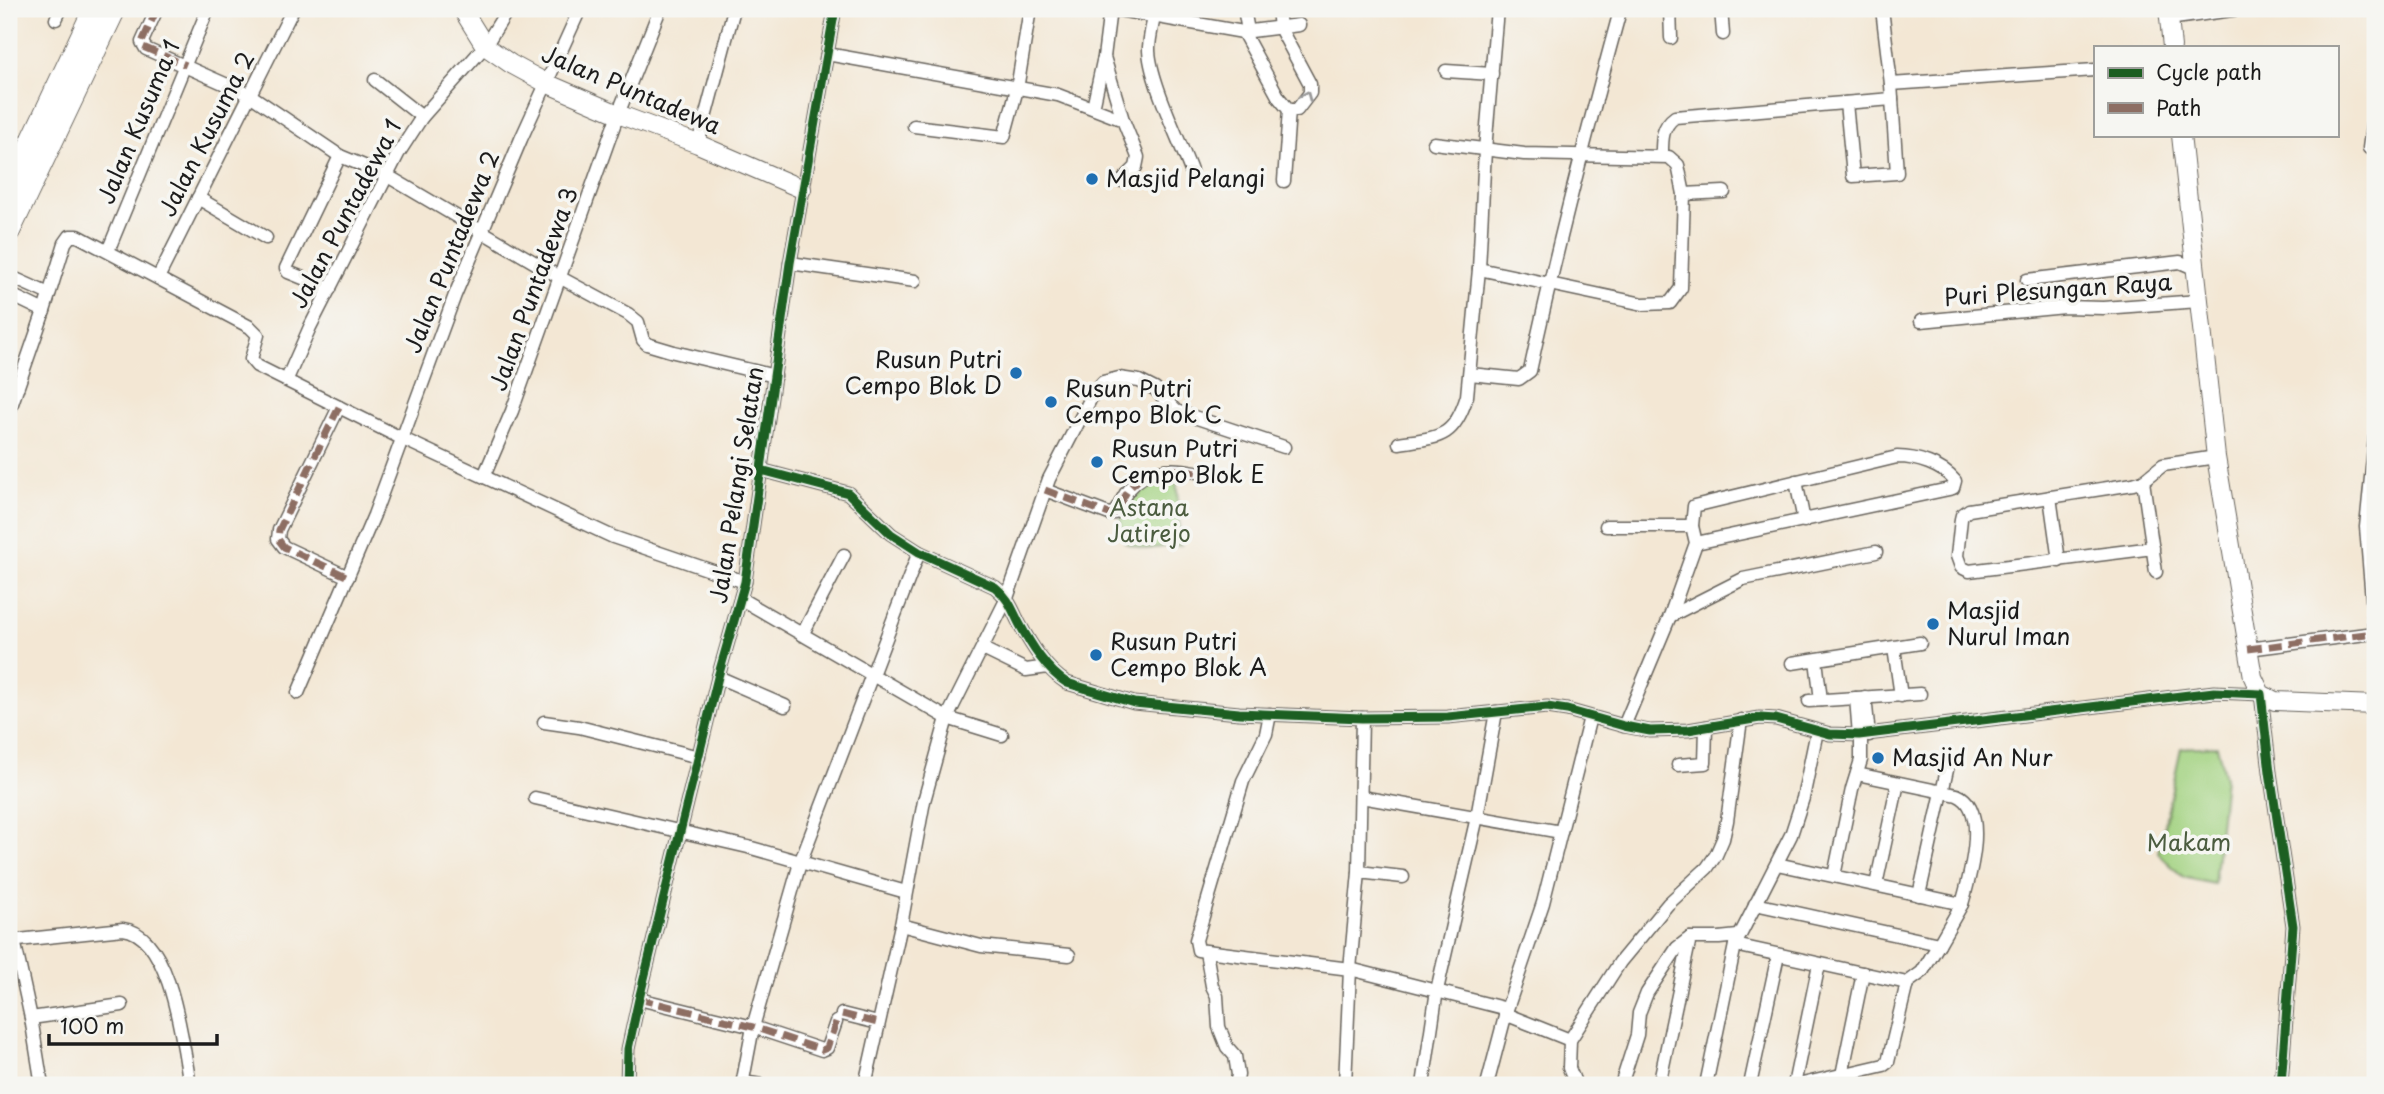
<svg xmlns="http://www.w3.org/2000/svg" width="2384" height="1094" font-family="'Playpen Sans',sans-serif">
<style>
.green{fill:#a2d280;stroke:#5f774e;stroke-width:2}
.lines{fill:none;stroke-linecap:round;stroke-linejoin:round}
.street-casing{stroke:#67635c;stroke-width:15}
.secondary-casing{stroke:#67635c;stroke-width:20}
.highway-casing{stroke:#67635c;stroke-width:25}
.street{stroke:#fff;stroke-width:12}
.secondary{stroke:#fff;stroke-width:18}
.highway{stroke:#fff;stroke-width:23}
.quiet{stroke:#8d6e63;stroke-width:7;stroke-dasharray:14 7;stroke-linecap:butt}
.cycleway-casing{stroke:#f6f6f2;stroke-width:13}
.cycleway{stroke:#1b5e20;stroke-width:9}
.oneway{stroke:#999}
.poi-dot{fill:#1f6fb2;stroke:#f6f6f2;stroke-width:2.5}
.labels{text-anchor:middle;stroke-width:7;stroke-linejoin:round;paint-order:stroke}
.street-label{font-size:23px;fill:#1c1c1c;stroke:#f6f6f2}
.poi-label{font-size:23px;fill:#1c1c1c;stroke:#f6f6f2;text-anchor:start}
.park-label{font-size:23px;fill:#4b5c3f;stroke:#f6f6f2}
</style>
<rect width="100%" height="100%" fill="#f6f6f2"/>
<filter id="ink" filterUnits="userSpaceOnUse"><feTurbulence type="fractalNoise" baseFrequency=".0143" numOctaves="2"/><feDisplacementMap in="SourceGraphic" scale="14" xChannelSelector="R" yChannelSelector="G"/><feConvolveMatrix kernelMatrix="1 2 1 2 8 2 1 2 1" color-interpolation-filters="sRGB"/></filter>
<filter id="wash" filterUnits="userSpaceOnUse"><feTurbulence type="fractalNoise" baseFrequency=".00686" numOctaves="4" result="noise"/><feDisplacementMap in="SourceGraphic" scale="28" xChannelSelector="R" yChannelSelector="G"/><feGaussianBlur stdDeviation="1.57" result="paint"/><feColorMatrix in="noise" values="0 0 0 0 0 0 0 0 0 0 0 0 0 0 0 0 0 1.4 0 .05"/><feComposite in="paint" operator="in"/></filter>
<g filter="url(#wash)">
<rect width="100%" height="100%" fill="#f3e7d4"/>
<g class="green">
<path d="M1176 476 1181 545 1145 549 1125 543 1120 518 1130 496 1148 481Z"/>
<path d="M2217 746 2225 778 2214 884 2183 877 2158 853 2181 748Z"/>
</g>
</g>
<g filter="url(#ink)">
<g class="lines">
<g class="street-casing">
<g id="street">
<path d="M157 9 142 42 146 49 250 95 340 156 386 175 561 278 628 314 638 322 643 340 647 344 674 352 775 376"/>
<path d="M1110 9 1104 57 1123 120 1138 157 1136 167 1122 181"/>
<path d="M1113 9 1243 32 1299 25"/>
<path d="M1156 9C1153 21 1150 34 1149 47 1148 77 1180 141 1191 171"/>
<path d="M1244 9 1248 31"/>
<path d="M1670 9 1671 38"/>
<path d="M1721 9 1723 34"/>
<path d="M56 19 61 9"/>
<path d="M2168 19 2239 9"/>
<path d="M1243 32 1279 98 1289 110H1297L1310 93V84L1280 28 1278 9"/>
<path d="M827 54 1058 95 1123 120"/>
<path d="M1446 71 1492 74"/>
<path d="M375 80 422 117"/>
<path d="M1891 84 2095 70"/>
<path d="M1846 103 1853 176 1897 173 1891 84 1882 9"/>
<path d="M2375 105 2369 148 2375 149"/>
<path d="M1093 108 1103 61"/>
<path d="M914 126 1004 137 1017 89 1030 9"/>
<path d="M1434 143 1524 154 1669 157 1678 165 1684 194 1681 288 1670 303 1643 304 1479 269"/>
<path d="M698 144 734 9"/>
<path d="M1662 156C1662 141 1661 127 1675 117L1892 99"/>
<path d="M1284 181 1289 110"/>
<path d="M1684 194 1724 192"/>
<path d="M198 198 266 238"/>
<path d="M108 251 208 9"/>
<path d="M790 263 915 281"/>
<path d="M9 276 49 294"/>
<path d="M158 278 293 9"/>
<path d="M2027 280 2180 262 2194 268"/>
<path d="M330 289 288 272 286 268 340 156"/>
<path d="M9 294 44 311"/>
<path d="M1921 321 2065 307 2103 308 2199 301"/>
<path d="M1470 374 1519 379 1530 371C1556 250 1587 131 1620 11L1625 9"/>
<path d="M287 379 310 327 398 154 422 117 485 46 508 9"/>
<path d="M339 407 279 530 278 539 284 547 348 577"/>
<path d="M9 412 44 311 65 243 70 236H78L250 327 258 335 251 359 257 366 401 438 613 537 745 582"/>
<path d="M2375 437 2366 527 2375 636"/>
<path d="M1399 443C1439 437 1454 439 1467 396L1479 269 1485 150 1497 9"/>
<path d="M761 470 848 493 891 534 919 552 995 587C1008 597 1012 609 1019 623 1031 645 1046 670 1067 683L1134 703 1239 713 1362 718 1448 717 1547 707 1567 710 1624 726 1650 731 1688 730 1760 718 1776 719 1830 734 1859 735 2214 692 2261 694 2270 772 2293 926 2281 1085"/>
<path d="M484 476 512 411 618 114 660 9"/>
<path d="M1796 481 1804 521"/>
<path d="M2143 481 2156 572"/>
<path d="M1045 490 1109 514 1114 513C1120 506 1123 496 1129 489 1147 468 1171 467 1196 472"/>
<path d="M2050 497 2059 561"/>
<path d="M1606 526H1692"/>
<path d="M2153 548 1969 571 1961 567 1957 556 1961 519 1962 515 1969 510 2133 484 2143 481 2163 465 2216 457"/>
<path d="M741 599 947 718 1002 735"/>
<path d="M1670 616 1743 579 1876 552"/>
<path d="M802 635 844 555"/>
<path d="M1894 648 1901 696"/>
<path d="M983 649 1026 670 1048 667"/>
<path d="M2248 649 2374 633"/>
<path d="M1816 660 1821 700"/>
<path d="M1792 663 1920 643"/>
<path d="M718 677 785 706"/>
<path d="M298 693 374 515 455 295 521 139 580 9"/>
<path d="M1865 697 1869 735"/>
<path d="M1856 698 1859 735"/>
<path d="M1809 701 1920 694"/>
<path d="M1270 714 1266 734 1243 781 1196 940 1198 950 1350 969 1507 1009"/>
<path d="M544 722 579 727 699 757"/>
<path d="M1624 726 1670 616 1696 543 1692 526 1694 506 1897 457C1917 457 1942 465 1955 481L1953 488 1949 489 1696 543"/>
<path d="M1678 765 1705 763 1706 727"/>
<path d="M1361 797 1561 832"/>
<path d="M535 798 748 847 906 892"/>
<path d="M1777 864 1962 904C1969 880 1990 808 1957 795L1857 774"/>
<path d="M1359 872 1403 877"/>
<path d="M1834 876 1852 789 1861 760V735"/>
<path d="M1876 885 1898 783"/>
<path d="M1919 895 1949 761"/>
<path d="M1755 904 1939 944 1962 904"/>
<path d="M901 925 981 946 1069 955"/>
<path d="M14 940 31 1018 42 1085"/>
<path d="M9 941 123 929C172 934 183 1047 190 1085"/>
<path d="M1735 945 1907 983 1922 972 1939 944"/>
<path d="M1206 952 1212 986 1217 996 1219 1027 1227 1047 1235 1056 1238 1075 1236 1085"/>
<path d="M639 999 753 1027 822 1050 827 1048 836 1022"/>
<path d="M842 1014 878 1023"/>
<path d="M1505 1014 1570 1040"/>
<path d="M31 1018 122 1005"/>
<path d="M1842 1075 1863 973"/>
<path d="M743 1082 761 1085"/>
<path d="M627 1085 628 1049 639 999 718 677 745 582 790 263 835 9"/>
<path d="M742 1085 753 1027 800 863 919 552"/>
<path d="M865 1085 901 925 924 801 947 718 1007 598 1049 479 1094 392 1103 382 1119 378 1139 381 1155 389 1176 411 1284 447"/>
<path d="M1345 1085 1350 969 1359 872 1362 718"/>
<path d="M1423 1085 1437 990 1477 817 1496 712"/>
<path d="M1487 1085 1507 1009 1543 903 1590 717"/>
<path d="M1576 1085 1569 1068 1570 1040 1620 962 1668 904 1707 868 1716 855 1723 839 1727 821 1741 720"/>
<path d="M1621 1085 1637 1035 1639 1013 1647 993 1677 948 1690 938H1719L1738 936"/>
<path d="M1659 1085 1690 938"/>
<path d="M1706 1085 1735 945 1791 835 1803 798 1817 731"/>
<path d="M1750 1085 1778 955"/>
<path d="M1794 1085 1819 964"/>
<path d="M1798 1085 1884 1065 1888 1062 1907 983"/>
</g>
</g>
<g class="secondary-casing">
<g id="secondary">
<path d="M462 9 485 46 511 64 546 83 618 114 698 144 802 189"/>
<path d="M2168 9 2172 47"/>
<path d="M2181 135 2216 457 2253 677 2261 694 2275 701 2375 705"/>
</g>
</g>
<g class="highway-casing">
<g id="highway">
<path d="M9 191 95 9"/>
<path d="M9 230 114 9"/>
</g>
</g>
<use href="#street" class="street"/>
<use href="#secondary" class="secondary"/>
<use href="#highway" class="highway"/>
<g class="quiet">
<path d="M157 9 142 42 143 47 186 65"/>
<path d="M339 407 279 530 278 539 284 547 348 577"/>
<path d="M1045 490 1109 514 1114 513C1120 506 1123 496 1129 489 1147 468 1171 467 1196 472"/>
<path d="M2248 649 2374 633"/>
<path d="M639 999 753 1027 822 1050 827 1048 836 1022"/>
<path d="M842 1014 878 1023"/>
<path d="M743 1082 761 1085"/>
</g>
<g class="cycleway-casing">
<g id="cycleway">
<path d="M761 470 848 493 891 534 919 552 995 587C1008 597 1012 609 1019 623 1031 645 1046 670 1067 683L1134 703 1239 713 1362 718 1448 717 1547 707 1567 710 1624 726 1650 731 1688 730 1760 718 1776 719 1830 734 1859 735 2214 692 2261 694 2270 772 2293 926 2281 1085"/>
<path d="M627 1085 628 1049 639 999 718 677 745 582 790 263 835 9"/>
</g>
</g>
<use href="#cycleway" class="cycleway"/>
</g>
<defs><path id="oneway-chevron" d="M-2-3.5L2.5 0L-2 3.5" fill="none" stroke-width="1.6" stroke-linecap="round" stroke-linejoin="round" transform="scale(1.75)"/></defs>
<use class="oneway" href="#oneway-chevron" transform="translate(1306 96) rotate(-68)"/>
</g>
<g class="poi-dot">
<circle cx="1092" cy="179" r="7"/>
<circle cx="1016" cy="373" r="7"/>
<circle cx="1051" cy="402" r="7"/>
<circle cx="1097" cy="462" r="7"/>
<circle cx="1933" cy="624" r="7"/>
<circle cx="1096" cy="655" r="7"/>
<circle cx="1878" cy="758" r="7"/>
</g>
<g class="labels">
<g class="street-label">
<text transform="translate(631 90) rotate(23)" y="8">Jalan Puntadewa</text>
<text transform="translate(139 122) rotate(-67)" y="8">Jalan Kusuma 1</text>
<text transform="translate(207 134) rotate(-63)" y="8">Jalan Kusuma 2</text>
<text transform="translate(346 214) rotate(-62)" y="8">Jalan Puntadewa 1</text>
<text transform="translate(452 252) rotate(-68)" y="8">Jalan Puntadewa 2</text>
<text transform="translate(534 289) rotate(-70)" y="8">Jalan Puntadewa 3</text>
<text transform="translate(2058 290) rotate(-4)" y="8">Puri Plesungan Raya</text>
<text transform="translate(737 485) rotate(-81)" y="8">Jalan Pelangi Selatan</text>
</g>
<g class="poi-label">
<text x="1106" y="187">Masjid Pelangi</text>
<text x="1002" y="368" text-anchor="end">Rusun Putri<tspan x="1002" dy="26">Cempo Blok D</tspan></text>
<text x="1065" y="397">Rusun Putri<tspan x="1065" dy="26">Cempo Blok C</tspan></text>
<text x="1111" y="457">Rusun Putri<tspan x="1111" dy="26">Cempo Blok E</tspan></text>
<text x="1947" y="619">Masjid<tspan x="1947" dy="26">Nurul Iman</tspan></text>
<text x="1110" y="650">Rusun Putri<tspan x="1110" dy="26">Cempo Blok A</tspan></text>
<text x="1892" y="766">Masjid An Nur</text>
</g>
<g class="park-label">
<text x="1149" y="516">Astana<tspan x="1149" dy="26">Jatirejo</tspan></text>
<text x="2189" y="851">Makam</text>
</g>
</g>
<rect width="2384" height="1094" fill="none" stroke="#f6f6f2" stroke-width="35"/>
<rect x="2094" y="46" width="245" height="91" fill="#f6f6f2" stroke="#9f9f9c" stroke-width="2"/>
<rect x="2108" y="68" width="35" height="10" fill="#1b5e20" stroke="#9f9f9c" stroke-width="2"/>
<text x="2156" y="80" font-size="21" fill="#1c1c1c">Cycle path</text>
<rect x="2108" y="103" width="35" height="10" fill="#8d6e63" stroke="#9f9f9c" stroke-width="2"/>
<text x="2156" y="116" font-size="21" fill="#1c1c1c">Path</text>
<path d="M49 1034v10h168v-10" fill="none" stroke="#1c1c1c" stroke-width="3.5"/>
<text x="60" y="1034" font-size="21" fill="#1c1c1c" stroke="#f6f6f2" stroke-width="5" paint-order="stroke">100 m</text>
</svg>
